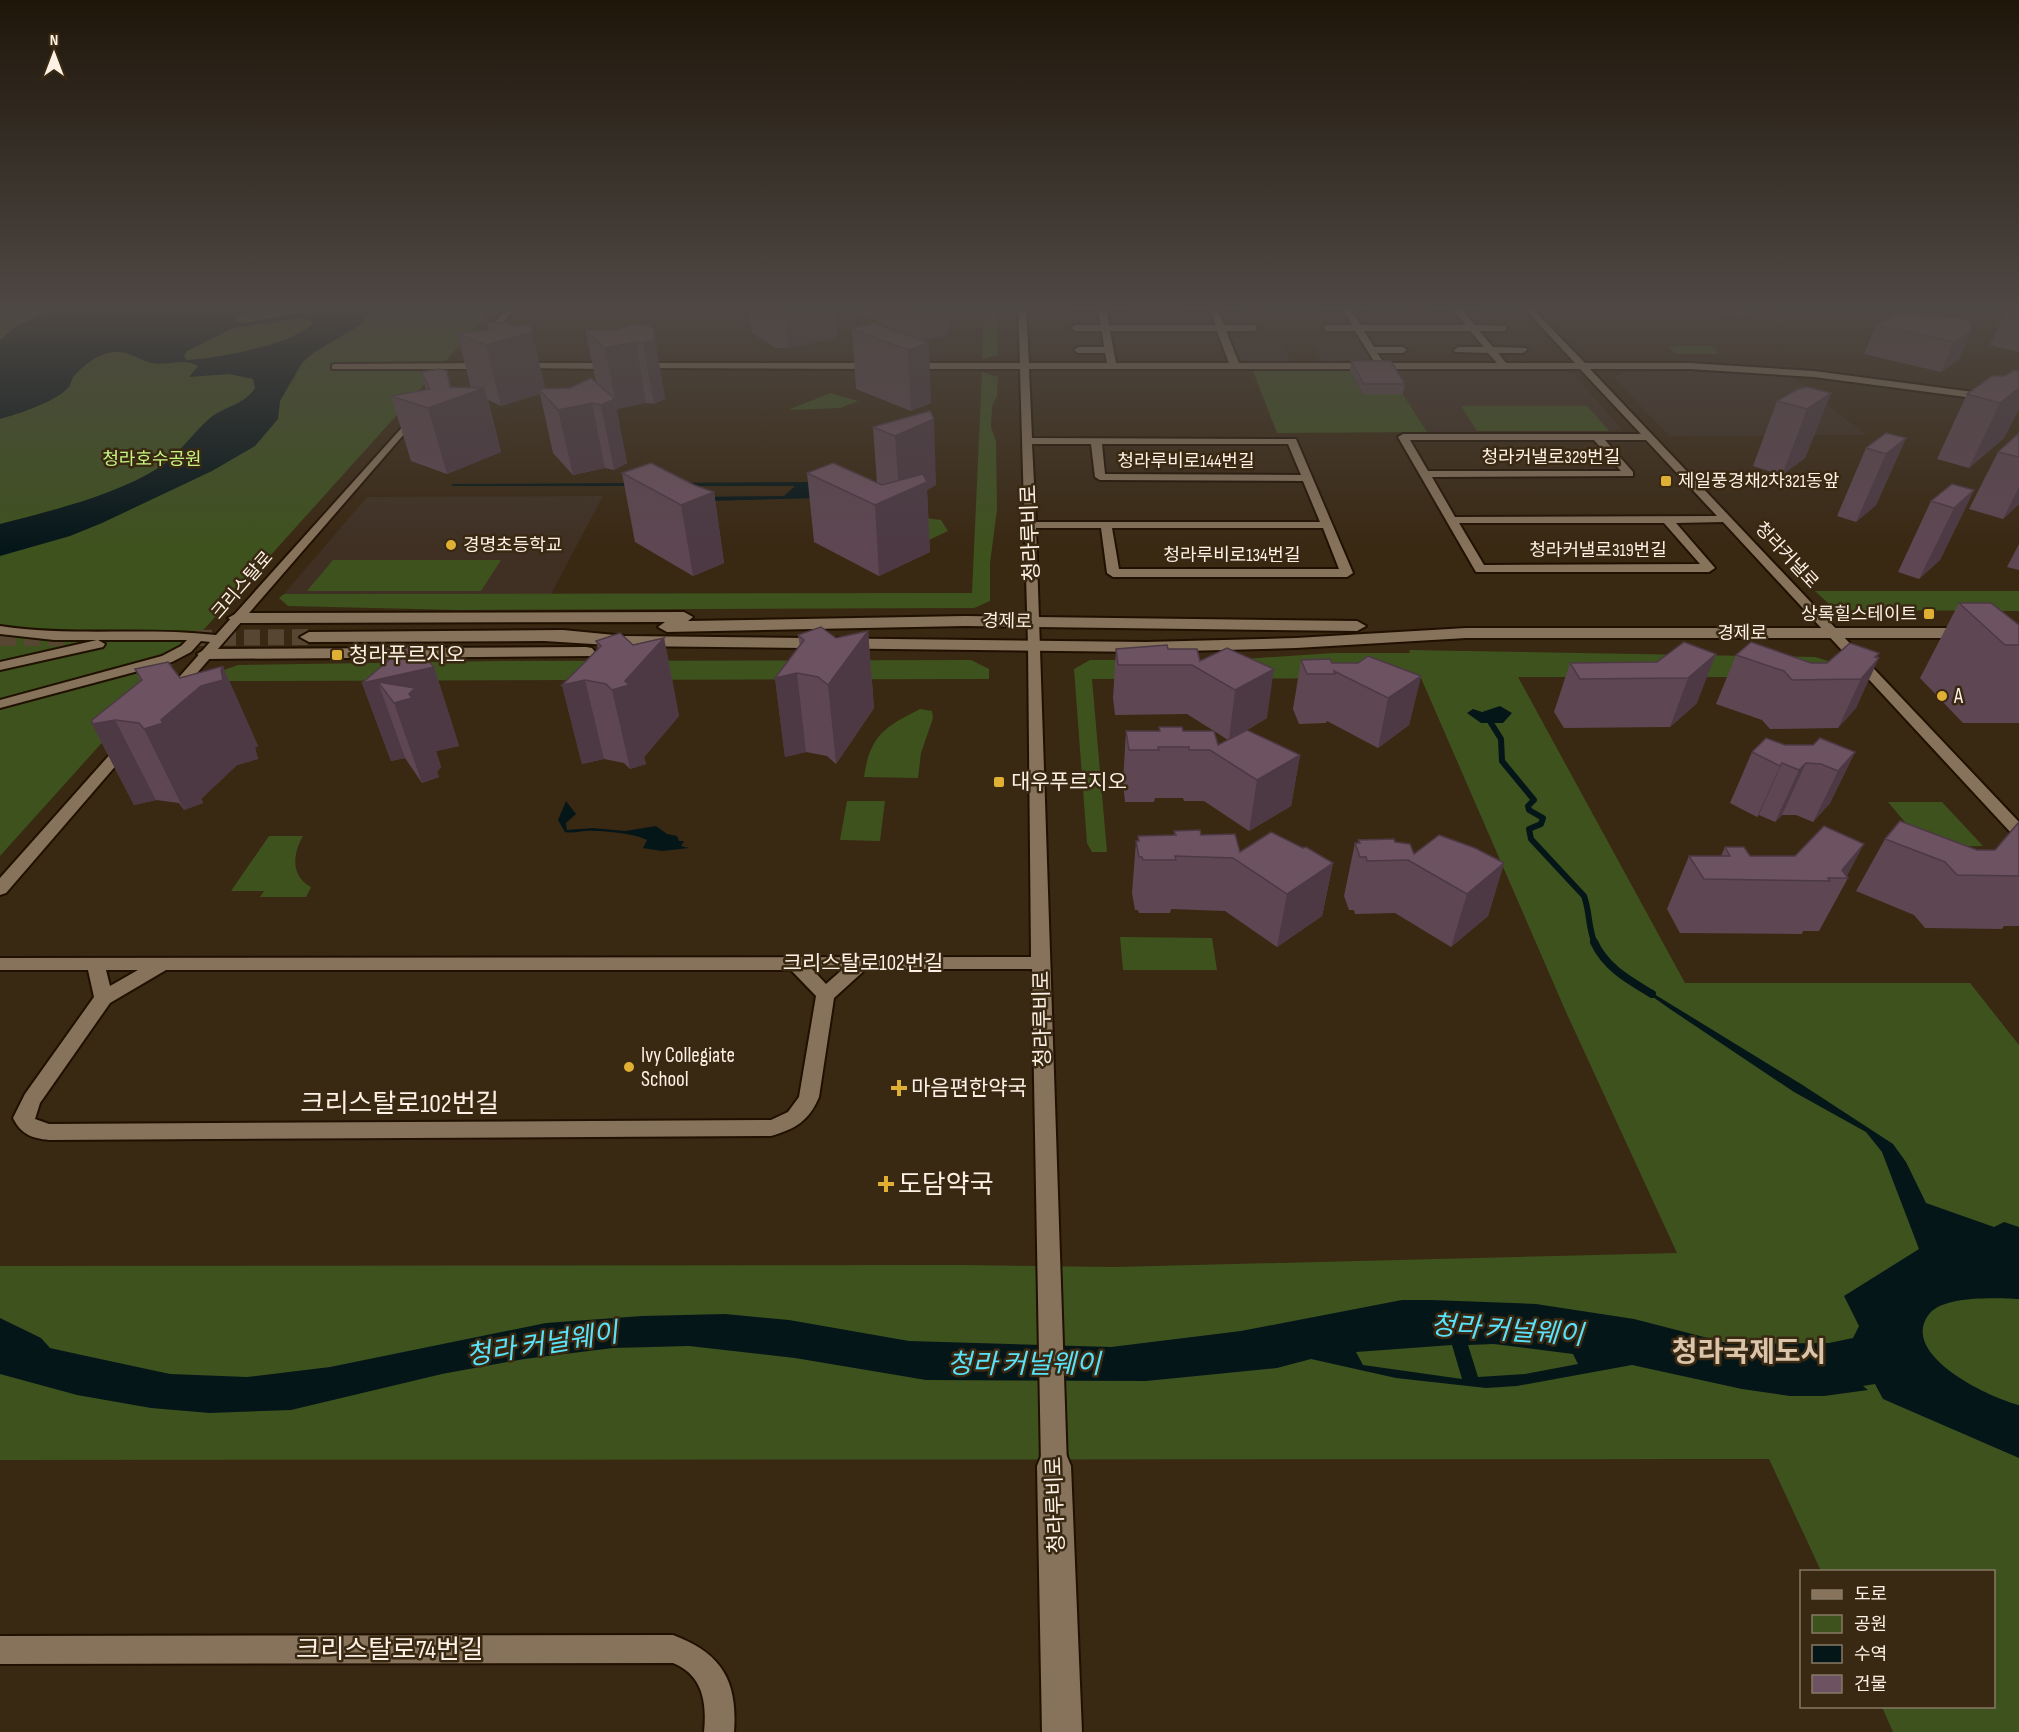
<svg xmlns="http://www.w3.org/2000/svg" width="2019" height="1732" font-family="'Sofia Sans Condensed','Noto Sans KR',sans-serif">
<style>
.education{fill:#3f3023}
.green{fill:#3e521e}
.water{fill:#051619;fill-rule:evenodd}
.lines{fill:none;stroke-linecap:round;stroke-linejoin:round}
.stream-far1{stroke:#051619;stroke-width:6}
.stream{stroke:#051619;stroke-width:8}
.secondary-tunnel{stroke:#564632;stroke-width:16;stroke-dasharray:16 8;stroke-linecap:butt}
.street-casing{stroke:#201000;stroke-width:4}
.secondary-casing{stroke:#201000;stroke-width:4}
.street{fill:#87735b;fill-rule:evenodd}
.secondary{fill:#87735b;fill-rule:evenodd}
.wall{fill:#5e4753;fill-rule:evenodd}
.shaded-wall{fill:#4c3944}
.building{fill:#6d5261;stroke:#4c3944;stroke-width:1.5}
.poi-dot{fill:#e0b034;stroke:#392812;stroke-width:2}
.labels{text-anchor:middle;stroke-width:5;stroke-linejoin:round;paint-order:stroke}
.far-street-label{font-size:18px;fill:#fcf1e4;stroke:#392812}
.far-park-label{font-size:18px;fill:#c5f581;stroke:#392812}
.far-poi-label{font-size:18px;fill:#fcf1e4;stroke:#392812;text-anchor:start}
.street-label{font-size:21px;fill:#fcf1e4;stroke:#392812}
.poi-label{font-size:21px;fill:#fcf1e4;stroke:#392812;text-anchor:start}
.near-street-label{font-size:26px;fill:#fcf1e4;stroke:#392812}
.near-poi-label{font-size:26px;fill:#fcf1e4;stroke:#392812;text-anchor:start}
.near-water-label{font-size:27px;font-style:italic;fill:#58e3fb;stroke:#392812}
.near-quarter-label{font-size:28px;font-weight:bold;fill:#dac4aa;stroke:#392812}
</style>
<rect width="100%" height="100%" fill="#392812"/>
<g class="education">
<path d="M1231 339H1280L1291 362H1247L1239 359Z"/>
<path d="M1310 339H1360L1372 359 1322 362Z"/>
<path d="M1389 370H1558L1574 374 1622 430 1427 432Z"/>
<path d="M1687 371 1792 377 1866 435 1669 436 1614 378 1625 372Z"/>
<path d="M603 496 551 594H284L367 497Z"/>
</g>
<g class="green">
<path d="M0 307H494L0 856Z"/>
<path d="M984 307H997L998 355 982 359Z"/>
<path d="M1668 346H1711L1720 354H1676Z"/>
<path d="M1253 371H1350L1363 394H1403L1427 432 1277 433Z"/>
<path d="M982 372 998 377 997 396 992 406 991 427 996 441 997 510 990 563V601L974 608 458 610 288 606 279 598 284 594 972 593Z"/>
<path d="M830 393 858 401 840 408 788 410Z"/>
<path d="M1461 406H1587L1609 431H1477Z"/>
<path d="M926 518 941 520 948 531 929 540Z"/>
<path d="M333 560H501L481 591H307Z"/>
<path d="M1815 591H2019V611L1852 610 1829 604Z"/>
<path d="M1409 650 1815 657 1835 663 1847 677H1518L1685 983H1970L2019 1045V1732H1893L1882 1707 1994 1706V1572L1821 1571 1769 1459 0 1460V1266L961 1265 1115 1267 1677 1253 1566 1012 1421 678 1092 679 1107 852H1092L1087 843 1074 669 1090 660H1228L1333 653H1410Z"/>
<path d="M971 660 989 669V679L210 681 218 672 238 665 502 661Z"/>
<path d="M920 709 932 711 933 718 921 753 918 778 864 777C870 736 884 727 920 709Z"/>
<path d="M847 801H885L880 841 840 840Z"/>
<path d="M1888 802H1942L1983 846 1926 847Z"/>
<path d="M269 836H303C293 853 290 876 311 887L306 897H260L264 891H231Z"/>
<path d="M1120 937 1212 938 1217 970H1123Z"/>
</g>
<g class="water">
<path d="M57 307H261L235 317 236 321 243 323 297 314 317 307H374L362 324 313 353 302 363 280 401 278 419 255 446 212 471 102 523 70 536 0 556V524C51 511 116 495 160 467 180 454 192 433 210 418 225 406 244 405 255 388L253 379 229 374 189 377 198 366C185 357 167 366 153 363 140 361 131 352 117 352 100 352 86 363 74 376 71 380 71 385 68 388 55 402 18 414 0 419V340L15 327ZM303 318 314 322C295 345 217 358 187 360L184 356 187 351 233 328Z"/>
<path d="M821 482 818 498 668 502 641 486H451L453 484ZM700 486H795L784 496 674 497Z"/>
<path d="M1500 706 1512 713 1503 723H1481L1467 713 1473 709 1482 712Z"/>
<path d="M566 801 576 814 566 823 567 830 593 828 625 831 656 826 667 834 677 836 679 841H684L681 846 689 848 662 851 643 848 647 840C637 834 606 831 594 831 583 830 575 834 565 832L558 820Z"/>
<path d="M1654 994 1801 1084 1893 1144 1906 1162 1926 1203 1994 1227 2004 1222 2019 1227V1299C1997 1298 1946 1295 1930 1313 1896 1354 1990 1398 2019 1405V1458L1883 1399 1875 1384 1863 1386 1868 1390 1824 1396H1790L1742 1389 1632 1365 1517 1386 1486 1388 1396 1378 1311 1359 1277 1368 1146 1381 926 1380 795 1358 689 1346 613 1348 524 1359 442 1374 291 1410 210 1413 151 1408 77 1395 0 1374V1318L41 1338 50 1348 77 1354 170 1374 247 1377 330 1367 546 1323 642 1316 725 1314 789 1320 909 1341 1111 1347 1241 1331 1402 1300H1431L1536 1304 1634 1319 1731 1344 1829 1343 1853 1338 1859 1326 1844 1296 1919 1249 1882 1152 1866 1132 1794 1092 1670 1009 1653 997 1651 995ZM1494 1344 1573 1354 1578 1364 1525 1374 1478 1377 1468 1345ZM1452 1345 1462 1379 1363 1365 1356 1352Z"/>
</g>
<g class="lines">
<path class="stream-far1" d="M1491 723 1501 739 1502 761 1534 800 1528 806 1529 810 1543 818 1541 824 1529 829 1531 839 1584 896C1590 912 1588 928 1595 944"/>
<path class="stream" d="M1594 942C1606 968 1629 980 1652 994"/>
<g class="secondary-tunnel">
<path d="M0 638H64"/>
<path d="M196 638 309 637"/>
</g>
<g class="street-casing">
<g id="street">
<path d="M509 307H517L487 340H481V336Z"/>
<path d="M1018 307H1026L1029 363H1107L1105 353H1078L1074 350 1078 347H1104L1102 331H1075L1071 328 1075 325H1101L1098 310H1074L1071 307 1137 308 1133 310H1107L1109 325H1216L1210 310H1184L1180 308 1245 307 1242 310H1218L1224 325H1254L1258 328 1254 331H1226L1239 363H1375L1355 331H1327L1323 328 1327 325H1352L1343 310H1316L1313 307H1377L1374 310H1351L1361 325H1466L1453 310H1426L1422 308 1487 307 1484 310H1462L1475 325 1506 326V330L1503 331H1479L1493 347 1526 348 1527 350 1523 353H1498L1506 363H1575L1523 307H1531L1585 363H1690L1814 371 2019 398V404L1814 377 1690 369H1590L2019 822V836L2013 835 1723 522 1676 523 1715 568 1709 572H1476L1398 437 1403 434H1641L1580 369H1029L1032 438 1296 439 1353 573 1347 577H1113L1107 573 1101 528H1036L1067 1466 1063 1475 1054 1479 1045 1475 1041 1466 1032 969H866L834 998 819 1097C809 1121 795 1129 771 1136L49 1140C31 1138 21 1134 13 1118L25 1094 94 997 88 970H0V958L1031 957 1028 645 1020 369H909L904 366 909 363H1020ZM1110 331H1217L1229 363H1116ZM1364 331H1470L1484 347H1458L1454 350 1455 352 1488 353 1497 363H1384L1377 353H1403L1407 350 1403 347H1374ZM1410 440H1594L1621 471H1428ZM1605 440H1646L1717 516 1455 517 1432 477 1633 476V472ZM1032 444H1091L1095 477 1100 480 1303 481 1320 522H1036ZM1102 444H1288L1301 475 1105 474ZM1459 523H1664L1700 564 1484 565ZM1112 528H1323L1339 569H1119ZM812 969H843L826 984ZM106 970H138L110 986ZM166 970H791L816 996 799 1097 788 1112 771 1120 49 1124 35 1119 40 1103 110 1003Z"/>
<path d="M519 363H613L618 366 613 369 516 368V364Z"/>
<path d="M639 363H877L882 366 877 369 636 368V364Z"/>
<path d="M335 364 487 363 492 366 487 369H332V365Z"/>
<path d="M415 413 420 416 418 418 178 695 173 696 166 692 210 642 201 641 191 652 172 662 0 708V700L162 656 181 646 187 640H98L105 644 103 647 0 670V662L97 640H54L0 634V626C72 637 144 627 216 635Z"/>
<path d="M126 741 133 745 131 748 6 893 0 895V878L121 742Z"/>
<path d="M673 1635C721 1653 738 1680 734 1732H704C707 1703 703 1675 673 1663L0 1664V1636Z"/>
</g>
</g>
<g class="secondary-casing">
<g id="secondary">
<path d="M684 612 693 617 688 621 965 616 1357 621 1366 626 1357 631 965 626 667 632 658 627 665 622 237 623 228 618 237 613Z"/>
<path d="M1466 628H2019V638H1466L1296 648 1146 652 625 646 544 641 309 642 300 637 309 632 563 630 625 636 1146 642 1296 638Z"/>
<path d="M586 647 592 648 595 652 592 656 206 659 197 654 206 649Z"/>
<path d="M1054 1449 1066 1454 1071 1466 1082 1732H1042L1037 1466 1042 1454Z"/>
</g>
</g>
<use href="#street" class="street"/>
<use href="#secondary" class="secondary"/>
</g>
<g class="wall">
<path d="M748 307H834L837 338 788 348H776L752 333Z"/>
<path d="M854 307H951L948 335 924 341 931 403 911 411 856 389 852 329 903 333 854 310Z"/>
<path d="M1706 307H1763L1742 318 1705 309Z"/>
<path d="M2008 307H2019V352L1990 345Z"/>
<path d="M1969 319 1959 359 1941 372 1864 354 1876 325Z"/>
<path d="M530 325 545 389 570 388 596 382 585 330H616L653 327 665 399 654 404 646 403 616 409 627 463 614 470 605 468 573 475 553 453 540 394 501 406 488 400 501 452 447 474 411 461 391 396 426 390 421 372 447 371 451 387 471 388 457 333Z"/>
<path d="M1351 361 1405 384 1403 394H1363L1350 371Z"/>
<path d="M2019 371V409L2004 438 1969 468 1937 459 1967 394Z"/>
<path d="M1831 393 1805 458 1782 475 1753 466 1777 401Z"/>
<path d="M930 411 936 485 927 490 930 552 879 576 814 542 807 473 877 483 873 427Z"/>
<path d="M2019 433V504L2003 519 1969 509 1998 452Z"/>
<path d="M1906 438 1876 505 1856 522 1837 516 1866 448Z"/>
<path d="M622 473 694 485 714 492 724 563 693 576 635 542Z"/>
<path d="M1974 490 1940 560 1919 579 1898 572 1931 501Z"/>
<path d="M2019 544V570L2007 567Z"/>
<path d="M1959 603 2019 625V723H1963L1920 678Z"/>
<path d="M868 631 874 708 836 764 827 756 806 752 785 757 775 678 800 646 798 635 836 638Z"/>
<path d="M664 638 679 716 644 757 646 764 630 769 624 763 604 759 582 764 562 685 598 649 596 641 633 645Z"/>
<path d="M1684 642 1697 703 1670 727 1564 728 1554 712 1570 663 1657 662Z"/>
<path d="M1227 648 1267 718 1247 730 1300 755 1291 806 1249 831 1204 801H1184L1183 798H1155L1154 802H1125L1123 782 1126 731H1159V727L1183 731H1214L1187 714 1115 715 1113 698 1116 649H1168L1200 661ZM1214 731 1228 740 1218 745Z"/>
<path d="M401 649 434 667 459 746 436 751 441 767 437 772 439 777 422 783 405 758 391 761 362 683 386 662 381 650Z"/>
<path d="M1879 653 1856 708 1838 728 1770 729 1762 720 1716 704 1736 655 1811 663H1827Z"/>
<path d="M1301 660 1332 663 1421 676 1409 725 1378 748 1327 721 1326 723 1299 724 1293 709Z"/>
<path d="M223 667 258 746 255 748 258 759 237 765 201 799 203 803 184 810 179 803 156 800 134 805 92 724 141 682 135 669 180 678Z"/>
<path d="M1785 745 1855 752 1830 803 1813 822 1796 815H1782L1775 822 1759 815 1757 817 1730 803 1752 752Z"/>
<path d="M2019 822V926H2004L2002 929 1925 928 1914 915 1856 891 1885 839 1977 850H1995Z"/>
<path d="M1174 831 1201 835 1240 852 1333 863 1322 916 1277 947 1225 911 1171 909 1170 913H1139L1138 910H1135L1132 893 1136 841H1138V836L1174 835Z"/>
<path d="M1358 840 1395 842 1414 854 1504 863 1488 916 1451 947 1395 913 1355 914 1354 910H1349L1344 896 1355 843H1358Z"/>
<path d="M1725 847 1750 856 1847 877 1848 878 1819 931H1803L1802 934 1680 933 1667 909 1689 856H1721Z"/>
</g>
<g class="shaded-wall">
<path d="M784 307H834L837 338 788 348Z"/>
<path d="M919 307H951L948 335 921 342Z"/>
<path d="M1746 307H1763L1742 318Z"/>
<path d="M1972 330 1959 359 1941 372 1954 342Z"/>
<path d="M532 332 546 392 539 389 540 394 501 406 486 345Z"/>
<path d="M655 339 665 399 654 404 643 343Z"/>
<path d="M636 342 646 403 617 409 605 348Z"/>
<path d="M929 343 931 403 911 411 908 350Z"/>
<path d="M447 371 454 399 484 388 501 452 447 474 428 408 450 387Z"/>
<path d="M2019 388V409L2004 438 1969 468 2000 403Z"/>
<path d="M1831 393 1805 458 1782 475 1807 409Z"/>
<path d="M615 399 627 463 614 470 601 405Z"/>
<path d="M592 403 605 468 573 475 558 410Z"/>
<path d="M934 419 936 485 927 490 930 552 879 576 875 505 899 494 895 436Z"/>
<path d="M1906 438 1876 505 1856 522 1886 454Z"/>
<path d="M2019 487V504L2003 519Z"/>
<path d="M1974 490 1940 560 1919 579 1954 508Z"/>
<path d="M714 492 724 563 693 576 681 505Z"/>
<path d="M868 631 874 708 836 764 828 685Z"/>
<path d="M664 638 679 716 644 757 646 764 630 769 612 690 625 681Z"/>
<path d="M1879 653 1874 665 1879 658 1856 708 1838 728 1861 679 1875 657Z"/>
<path d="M1716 654 1697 703 1670 727 1688 678Z"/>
<path d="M223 667 258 746 255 748 258 759 237 765 201 799 203 803 184 810 144 729 161 720Z"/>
<path d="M434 667 459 746 436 751 441 767 437 772 439 777 422 783 394 703 378 682 405 758 391 761 362 683Z"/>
<path d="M1274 669 1267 718 1229 740 1235 690Z"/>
<path d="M797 673 806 752 785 757 775 678Z"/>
<path d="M1421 676 1409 725 1378 748 1388 698Z"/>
<path d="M585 680 604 759 582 764 562 685Z"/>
<path d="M115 720 156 800 134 805 92 724Z"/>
<path d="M1855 752 1830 803 1813 822 1838 771Z"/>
<path d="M1300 755 1291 806 1249 831 1257 780Z"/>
<path d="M1782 763 1759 815 1757 817 1780 766Z"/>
<path d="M1806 763 1782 815 1775 822 1799 770Z"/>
<path d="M1864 844 1846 878 1842 870Z"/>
<path d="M1333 863 1322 916 1277 947 1287 894Z"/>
<path d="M1504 863 1488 916 1451 947 1467 894Z"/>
</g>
<g class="building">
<path d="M1898 312 1969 319 1972 330 1954 342 1876 325Z"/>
<path d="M507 322 511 327 530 325 532 332 486 345 457 333 489 330 488 323Z"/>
<path d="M874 323 929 343 908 350 852 329Z"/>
<path d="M633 324 653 327 655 339 643 343 636 342 605 348 585 330H616Z"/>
<path d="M1351 361H1391L1405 384H1364Z"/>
<path d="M439 369 447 371 450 387 484 388 428 408 391 396 430 389 421 372Z"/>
<path d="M2014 370 2019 371V388L2000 403 1967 394 1992 376H2005Z"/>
<path d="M591 378 615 399 601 405 592 403 558 410 539 389 570 388Z"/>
<path d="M1807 387 1831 393 1807 409 1777 401 1798 389Z"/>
<path d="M930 411 934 419 895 436 873 427Z"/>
<path d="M1886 433 1906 438 1886 454 1866 448Z"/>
<path d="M2019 433V457L1998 452Z"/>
<path d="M651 463 694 485 714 492 681 505 622 473Z"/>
<path d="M833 463 882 485 923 474 927 482 875 505 807 473Z"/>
<path d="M1952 484 1974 490 1954 508 1931 501Z"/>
<path d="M1959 603H1991L2019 625V645H2005Z"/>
<path d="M821 627 836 638 868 631 828 685 818 677 797 673 775 678 804 640 798 635Z"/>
<path d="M620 633 633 645 664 638 625 681 629 685 612 690 606 684 585 680 562 685 601 646 596 641Z"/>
<path d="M1684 642 1716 654 1688 678 1580 679 1570 663 1657 662Z"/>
<path d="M1751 642 1811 663H1827L1850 643 1879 653 1875 657 1879 658 1861 679 1792 680 1784 671 1736 655Z"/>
<path d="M397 645 401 649 412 645 434 667 362 683 390 659 381 650Z"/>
<path d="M1167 645 1168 649H1197L1200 661 1227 648 1274 669 1235 690 1192 665H1118L1116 649Z"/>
<path d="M1368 656 1421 676 1388 698 1334 671 1335 674H1307L1301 660 1330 659 1332 663H1358Z"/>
<path d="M168 662 180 678 220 667H223L221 670 223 680 201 686 161 720 163 723 144 729 139 723 115 720 92 724V720L142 680 135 669Z"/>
<path d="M378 682 415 688 409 694 412 698 394 703Z"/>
<path d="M1159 727H1182L1183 731H1214L1218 745 1247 730 1300 755 1257 780 1210 750H1189V747H1158L1159 750H1129L1126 731H1160Z"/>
<path d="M1766 738 1785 745H1813L1820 738 1855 752 1838 771 1821 764 1806 763 1799 770 1782 763 1780 766 1752 752Z"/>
<path d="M1900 821 1977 850H1995L2019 822V876L1957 875 1945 862 1885 839Z"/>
<path d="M1824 826 1864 844 1842 870 1848 878H1828L1830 881 1704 879 1689 856H1730L1725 847H1744L1750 856H1795Z"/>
<path d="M1200 830 1201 835 1235 834 1240 852 1271 832 1303 848 1306 847 1333 863 1287 894 1233 858 1175 856 1176 860H1143L1142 857H1139L1136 841H1139L1138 836 1176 835 1174 831Z"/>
<path d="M1439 835 1475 848 1504 863 1467 894 1408 860 1367 861 1366 857H1360L1355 843H1360L1358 840 1394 839 1395 842 1410 844 1414 854Z"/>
</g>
<linearGradient id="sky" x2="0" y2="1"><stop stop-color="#1f160a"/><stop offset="0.56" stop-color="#4e4844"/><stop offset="1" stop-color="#4e4844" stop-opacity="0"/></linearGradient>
<rect width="2019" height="549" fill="url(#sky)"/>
<g class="poi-dot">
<rect x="1660" y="475" width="12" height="12" rx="3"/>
<circle cx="451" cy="545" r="6"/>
<rect x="1923" y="608" width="12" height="12" rx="3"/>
<rect x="331" y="649" width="12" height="12" rx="3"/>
<circle cx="1942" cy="696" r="6"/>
<rect x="993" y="776" width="12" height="12" rx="3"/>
<circle cx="629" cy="1067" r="6"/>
<path d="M896 1079h6v6h6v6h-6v6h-6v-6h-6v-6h6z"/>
<path d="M883 1175h6v6h6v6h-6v6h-6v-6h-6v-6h6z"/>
</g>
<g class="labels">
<g class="far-street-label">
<text x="1551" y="463">청라커낼로329번길</text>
<text x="1186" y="467">청라루비로144번길</text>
<text x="1598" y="556">청라커낼로319번길</text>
<text x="1232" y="561">청라루비로134번길</text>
<text transform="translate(1787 555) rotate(47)" y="6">청라커낼로</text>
<text transform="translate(242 585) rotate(-49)" y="6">크리스탈로</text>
<text transform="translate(1007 621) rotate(1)" y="6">경제로</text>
<text x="1742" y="639">경제로</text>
</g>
<g class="far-park-label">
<text x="152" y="465">청라호수공원</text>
</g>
<g class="far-poi-label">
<text x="1678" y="487">제일풍경채2차321동앞</text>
<text x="463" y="551">경명초등학교</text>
<text x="1917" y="620" text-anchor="end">상록힐스테이트</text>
</g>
<g class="street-label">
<text transform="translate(1030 533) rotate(-92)" y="7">청라루비로</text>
<text x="863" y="970">크리스탈로102번길</text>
<text transform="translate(1042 1019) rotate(-91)" y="7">청라루비로</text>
<text transform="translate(1055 1505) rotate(-92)" y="7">청라루비로</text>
</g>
<g class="poi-label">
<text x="349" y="662">청라푸르지오</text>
<text x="1954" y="703">A</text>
<text x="1011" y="789">대우푸르지오</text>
<text x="641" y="1062">Ivy Collegiate<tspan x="641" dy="24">School</tspan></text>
<text x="911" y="1095">마음편한약국</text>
</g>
<g class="near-street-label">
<text x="400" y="1112">크리스탈로102번길</text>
<text x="390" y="1658">크리스탈로74번길</text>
</g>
<g class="near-poi-label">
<text x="898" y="1193">도담약국</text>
</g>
<g class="near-water-label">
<text transform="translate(1507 1330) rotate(4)" y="9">청라 커널웨이</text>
<text transform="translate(542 1344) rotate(-9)" y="9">청라 커널웨이</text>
<text x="1024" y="1373">청라 커널웨이</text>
</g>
<g class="near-quarter-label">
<text x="1749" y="1361">청라국제도시</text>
</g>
</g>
<rect x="1800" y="1570" width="195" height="138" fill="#392812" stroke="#877866" stroke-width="1.5"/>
<rect x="1812" y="1590" width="30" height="9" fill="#87735b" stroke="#877866" stroke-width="1.5"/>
<text x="1854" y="1600" font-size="18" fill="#fcf1e4">도로</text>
<rect x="1812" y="1615" width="30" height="18" fill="#3e521e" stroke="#877866" stroke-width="1.5"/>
<text x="1854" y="1630" font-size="18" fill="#fcf1e4">공원</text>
<rect x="1812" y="1645" width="30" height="18" fill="#051619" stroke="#877866" stroke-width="1.5"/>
<text x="1854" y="1660" font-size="18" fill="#fcf1e4">수역</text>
<rect x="1812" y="1675" width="30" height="18" fill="#6d5261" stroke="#877866" stroke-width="1.5"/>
<text x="1854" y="1690" font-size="18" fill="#fcf1e4">건물</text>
<g transform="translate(54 54)" stroke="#392812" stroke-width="4.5" paint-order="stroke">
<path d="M0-4.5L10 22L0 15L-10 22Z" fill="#fcf1e4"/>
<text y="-9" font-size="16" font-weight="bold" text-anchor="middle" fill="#fcf1e4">N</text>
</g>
</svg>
